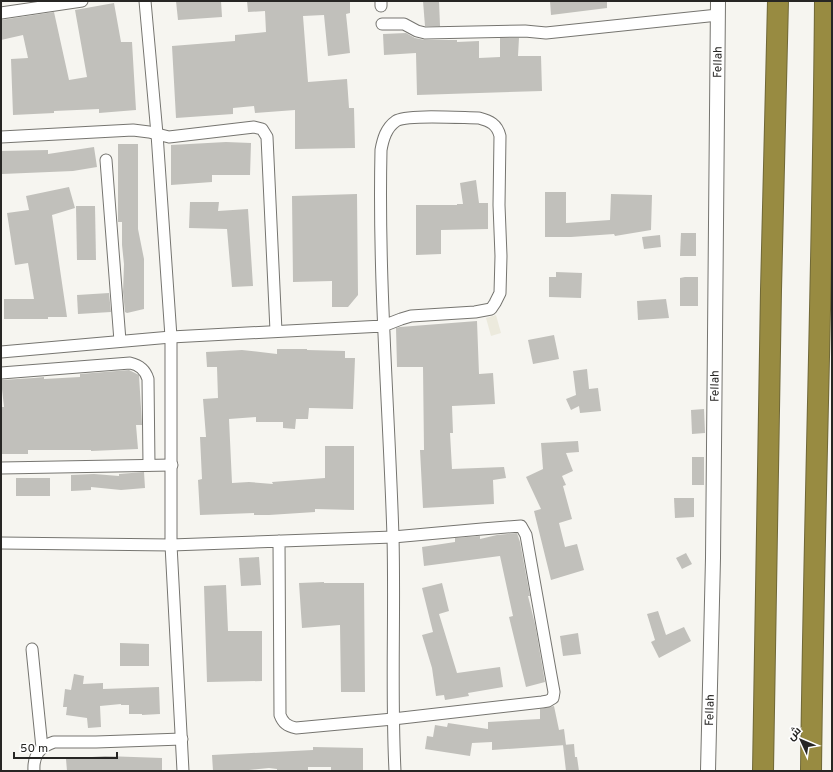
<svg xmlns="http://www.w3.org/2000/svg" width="833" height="772" font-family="Overpass,Cairo,sans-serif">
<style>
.built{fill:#eceadd}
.building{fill:#c1c0bb}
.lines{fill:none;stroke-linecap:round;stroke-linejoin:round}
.minor-casing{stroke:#767570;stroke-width:13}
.tertiary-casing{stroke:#767570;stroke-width:16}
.motorway-casing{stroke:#706837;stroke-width:22}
.minor{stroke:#fff;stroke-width:11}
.tertiary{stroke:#fff;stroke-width:14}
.motorway{stroke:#988b41;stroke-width:20}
.labels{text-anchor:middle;stroke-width:4;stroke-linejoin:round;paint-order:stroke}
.street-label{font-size:12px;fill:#272624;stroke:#fff}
</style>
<rect width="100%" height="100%" fill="#f6f5f0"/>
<path class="built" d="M496 315 501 333 491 336 486 318Z"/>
<g class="building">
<path d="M176 1H221L222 17 178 20Z"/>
<path d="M247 1H350V13L346 14 350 53 328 56 324 15 303 16 308 82 347 79 349 108H354L355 148 295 149V110L255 113 254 106 233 108V114L176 118 172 46 235 41V35L266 32 265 11 248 12Z"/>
<path d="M423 1H439L440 26H425Z"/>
<path d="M550 1H607V8L551 15Z"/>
<path d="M114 3 121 42H132L136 110 99 113V109L77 110 54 111V113L13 115 11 59 28 58 23 35 1 40V20L54 12 69 80 87 77 75 10Z"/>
<path d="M406 33 415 38 425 40H457V42L479 41V58L500 57V38H519L518 56H541L542 91 417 95 416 53 384 55 383 34Z"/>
<path d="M226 142 251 143 250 175H212V182L171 185V145Z"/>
<path d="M118 144H138V229L144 259V309L127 313 125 312 123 292 124 264 122 245V222H118Z"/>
<path d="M94 147 97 167 73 171 2 174 1 151 48 150V154Z"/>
<path d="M476 180 479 203H488V229L441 230V254L416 255V205H457V204H463L460 183Z"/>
<path d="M69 187 75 208 52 215 67 317H48V319H4V299H34L28 263 15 265 7 213 29 210 26 196Z"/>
<path d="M545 192H566V223L610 220 611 194 652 195 651 230 615 236 614 234 571 237H545Z"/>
<path d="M357 194 358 295 348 307H332V281L293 282 292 196Z"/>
<path d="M190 202H219L218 211 248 209 253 286 232 287 227 229 189 228Z"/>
<path d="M76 206H95L96 260H77Z"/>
<path d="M681 233H696V256H680Z"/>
<path d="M660 235 661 247 644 249 642 237Z"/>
<path d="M556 272 582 273 581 298 549 297V277H556Z"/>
<path d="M685 277H698V306H680V278Z"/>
<path d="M109 293 111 312 78 314 77 295Z"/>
<path d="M666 299 669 318 638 320 637 301Z"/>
<path d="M477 321 479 374 493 373 495 404 452 406 453 433H450L452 469 504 467 506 478 493 480 494 504 423 508 420 450H424L423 367H397L396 328 400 327Z"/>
<path d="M554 335 559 359 533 364 528 340Z"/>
<path d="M277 349H307V350L345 351V358H355L353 409 309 408 308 419H296L295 429 283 428V422H256V417L229 419 232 483 249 482 273 484 272 482 325 478V446H354V510L315 509V512L269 515H254V513L200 515 198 480 202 479 200 437H206L203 399 218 398 217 367H207L206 352 242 350 277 354Z"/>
<path d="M587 369 589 389 598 388 601 411 580 413 579 406 571 410 566 399 576 395 573 371Z"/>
<path d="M129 370 139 375 142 425H136L138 449 91 451V450H28V454H1V407H4L1 380 34 378 44 377V379L80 377V374Z"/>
<path d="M704 409 705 433 692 434 691 410Z"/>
<path d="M578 441 579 452 566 453 573 471 562 476 566 485 563 486 572 519 559 523 565 547 577 544 584 570 551 580 534 511 541 509 526 477 543 469 541 443Z"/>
<rect x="692" y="457" width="12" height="28"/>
<path d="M144 472 145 488 121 490 91 487V490L71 491V475L94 474 119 476V474Z"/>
<rect x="16" y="478" width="34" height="18"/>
<path d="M674 498H694V517L675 518Z"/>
<path d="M517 533 520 542 530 596H528L535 624 545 682 526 687 509 617 513 616 500 556 424 566 422 547 455 542V538L480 536V539L497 535Z"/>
<path d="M686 553 692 564 682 569 676 558Z"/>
<path d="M259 557 261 585 241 586 239 558Z"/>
<path d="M324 582V583H364L365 692H341L340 625 302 628 299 583Z"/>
<path d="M442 583 449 611 439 614 457 673 500 667 503 687 468 693 469 696 445 700 444 695 436 696 432 668 422 635 433 632 422 588Z"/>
<path d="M226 585 228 631H262V681L207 682 204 586Z"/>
<path d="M658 611 666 635 684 627 691 641 659 658 651 642 655 640 647 614Z"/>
<path d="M578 633 581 654 563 656 560 636Z"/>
<path d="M120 643 149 644V666H120Z"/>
<path d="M74 674 84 676 83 684 103 683V689L159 687 160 714 142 715V714H129V705H121V704L100 706 101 727 88 728 87 718 66 715 67 707H63L65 689 71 690Z"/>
<path d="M554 706 559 730 564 729 566 745 492 750V742L472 743 470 756 425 749 427 736 433 737 435 725 447 727 448 723 488 729V722L540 719V709Z"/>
<path d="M574 744 575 757H577L579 771H566L563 745Z"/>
<path d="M313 747 363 748V771H331V767H308V771H277V769L269 768 249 770V771H213L212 755 313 750Z"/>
<path d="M105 756 162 758V771H67L66 759Z"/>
</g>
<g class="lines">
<g class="minor-casing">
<g id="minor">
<path d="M145 1 157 134 171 337V545L183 771"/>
<path d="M381 1V6"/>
<path d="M1 13 82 1"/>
<path d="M382 24H404L417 31 425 33 525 31 546 33 718 15"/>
<path d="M1 137 133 130 149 132 169 137 254 127 262 129 267 137 276 331"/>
<path d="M106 160 120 341"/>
<path d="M1 352 171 337 383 326 401 319 411 316 475 312 491 309 495 303 500 293 501 256 499 205 500 136C497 124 490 121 479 118 464 118 406 114 396 121 386 128 383 139 381 150 378 279 389 408 393 537 395 615 391 693 395 771"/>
<path d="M1 373 130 363C139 365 145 369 148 379L149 465"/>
<path d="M1 468 172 465"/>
<path d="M1 543 171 545 393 537 482 529 521 526 526 535 550 670 554 692 553 698 548 701 542 702 393 719 296 728C287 726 283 723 280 715L279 541"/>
<path d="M32 649 42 748"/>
<path d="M34 771C33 756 39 747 54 742H96L182 739"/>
</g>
</g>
<g class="tertiary-casing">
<g id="tertiary">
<path id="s1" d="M708 771 713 558 718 1"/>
</g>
</g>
<g class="motorway-casing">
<g id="motorway">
<path d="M763 771 771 290 778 1"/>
<path d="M811 771C814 514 823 258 825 1"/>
</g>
</g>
<use href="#minor" class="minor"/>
<use href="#tertiary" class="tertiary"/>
<use href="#motorway" class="motorway"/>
</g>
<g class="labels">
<g class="street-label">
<text dy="4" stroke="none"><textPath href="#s1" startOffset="709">Fellah</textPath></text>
<text dy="4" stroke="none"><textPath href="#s1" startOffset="385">Fellah</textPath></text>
<text dy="4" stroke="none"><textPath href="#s1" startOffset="61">Fellah</textPath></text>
</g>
</g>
<rect width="833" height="772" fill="none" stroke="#272624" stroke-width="4"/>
<g transform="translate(801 740) rotate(314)" stroke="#ffffff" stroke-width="3" paint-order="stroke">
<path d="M0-3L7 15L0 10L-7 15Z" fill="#272624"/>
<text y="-6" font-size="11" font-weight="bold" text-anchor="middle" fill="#272624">ش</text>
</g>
<path d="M14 752v6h103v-6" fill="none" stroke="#272624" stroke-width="2"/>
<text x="20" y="752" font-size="12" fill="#272624" stroke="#ffffff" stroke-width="3" paint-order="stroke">50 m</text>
</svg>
